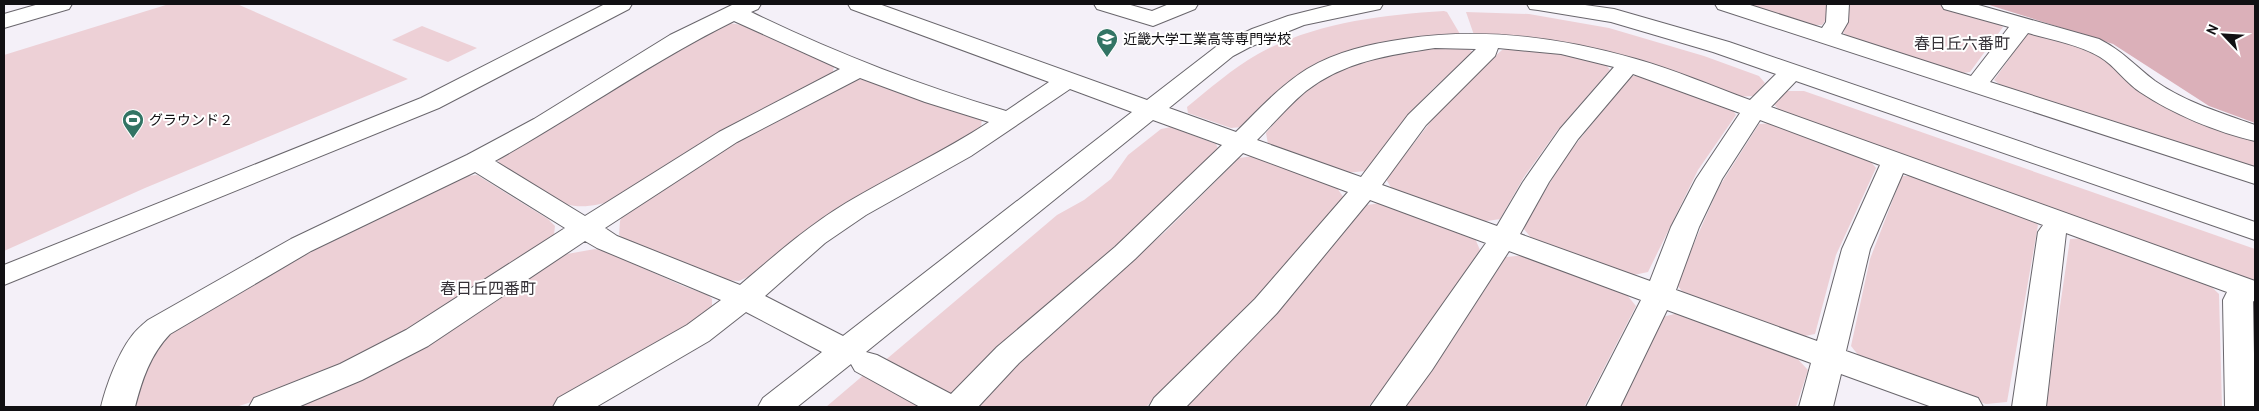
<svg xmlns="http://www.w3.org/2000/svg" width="2259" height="411" font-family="'PT Sans','Noto Sans JP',sans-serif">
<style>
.green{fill:#edd0d6}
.forest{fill:#dbb0b9}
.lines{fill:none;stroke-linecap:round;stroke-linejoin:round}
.minor-casing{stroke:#69666c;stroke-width:2}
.minor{fill:#fff;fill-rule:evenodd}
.labels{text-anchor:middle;stroke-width:4;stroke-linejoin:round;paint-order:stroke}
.poi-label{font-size:14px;fill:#111013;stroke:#fff;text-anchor:start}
.quarter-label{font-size:16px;fill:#363238;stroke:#fff}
</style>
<rect width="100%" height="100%" fill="#f4f0f8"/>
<g class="green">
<path d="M169 4H237L408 79 145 188 4 251V55Z"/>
<path d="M1740 4H1827L1826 20 1822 25H1806Z"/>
<path d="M1848 4H1936L1994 20 2003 27 1970 72 1955 74 1850 40 1843 32 1849 18Z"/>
<path d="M1444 11 1447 12 1460 34C1402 37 1340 46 1292 79 1274 92 1258 112 1242 127L1231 128 1188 113 1187 107C1209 89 1232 69 1258 54 1314 23 1380 15 1444 11Z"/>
<path d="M1466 12 1529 14 1609 28 1704 56 1759 76 1765 83 1753 96 1735 97 1657 67 1474 35Z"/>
<path d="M729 23 748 26 831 64 834 67 832 75 614 200C599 205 581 209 566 204L499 163 498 160 501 155 683 44Z"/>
<path d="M422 26 477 48 448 62 392 40Z"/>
<path d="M2027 34H2041L2099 54 2205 122 2255 139V170L2005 89 1994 80Z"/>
<path d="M1462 45 1473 52 1434 88 1409 114 1366 171 1345 173 1268 144 1266 133C1278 119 1291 102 1306 91 1356 55 1403 51 1462 45Z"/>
<path d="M1517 46 1603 61 1610 70 1557 131 1524 177 1500 219 1481 222 1393 191 1386 179 1450 97 1502 50Z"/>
<path d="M1630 76H1647L1730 106 1736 115 1698 170 1648 272 1629 276 1533 240 1523 228 1564 159Z"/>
<path d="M862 79 982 119 981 127 978 131 752 275 739 281 726 280 624 239 619 235 620 221 624 214 715 154 846 82Z"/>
<path d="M1786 91H1804L2255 249V285L1783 115 1774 104Z"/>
<path d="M1775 123 1866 156 1876 168 1836 255 1815 334 1800 337 1688 298 1676 284 1719 187 1759 124Z"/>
<path d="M1171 127 1216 144 1219 151 1103 259 1034 316 948 398 882 363 1057 215 1084 200 1111 179 1128 155 1161 129Z"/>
<path d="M1254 156 1335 185 1344 198 1250 304 1146 407H974L1016 361 1165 232 1239 158Z"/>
<path d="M477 175 548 219 555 226 554 235 512 269 432 318 347 363 273 395 236 407H132L158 342 179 321 305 250 458 177Z"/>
<path d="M1902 176H1923L2022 213 2038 225 2007 402 1986 404 1863 361 1851 346 1870 259Z"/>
<path d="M1381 203 1474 236 1480 250 1397 371 1368 407H1184L1275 312 1367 205Z"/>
<path d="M2086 238 2203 279 2219 294 2222 407H2045L2070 239Z"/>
<path d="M595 249 607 252 683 286 708 295 712 299V309L693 325 552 407H289L358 377 553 260 567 254Z"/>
<path d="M1526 255 1623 290 1636 306 1584 407H1404L1447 348 1506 257Z"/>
<path d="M1683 312 1793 354 1808 370 1796 407H1620L1662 317Z"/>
<path d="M866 373 933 407H826Z"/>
</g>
<path class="forest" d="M1986 4H2255V123L2209 106 2113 44Z"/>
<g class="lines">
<g class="minor-casing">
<g id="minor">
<path d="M39 4H72L69 9 4 28V14Z"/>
<path d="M605 4H632L629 9 439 108 4 285V265L421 98Z"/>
<path d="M734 4H761L758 9 751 12C833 52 918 85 1006 111L1049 82 851 9 848 4H879L1147 100 1217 46 1252 29 1288 16 1336 4H1383L1380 9 1304 25 1250 47 1233 56 1169 108 1236 132C1258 110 1280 86 1307 69 1337 51 1370 44 1404 39 1483 27 1560 37 1636 59 1675 70 1712 86 1750 100L1776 74 1713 52 1611 22 1538 10 1530 9 1527 4H1578L1614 9 1729 42 2255 222V240L1796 81 1771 107 2255 281V302L2253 301 2255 407H2225L2223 300 2227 292 2066 233 2046 407H2012L2038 232 2043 225 1903 173 1870 249 1846 351 1978 398 1983 407H1932L1841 374 1833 407H1799L1811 363 1667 310 1620 407H1586L1641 300 1509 251 1432 370 1405 407H1370L1486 243 1370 200 1277 313 1186 407H1149L1154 398 1255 299 1348 192 1243 153 1135 259 1019 363 978 407H920L855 371 851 364 797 407H758L763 398 822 352 746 312 709 341 596 407H553L558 398 687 325 721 300 597 248 585 241 428 346 362 380 298 407H249L254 398 340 364 406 330 565 228 475 172 311 251 170 334C150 355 142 380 135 407H101C106 386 118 354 131 337 136 330 142 325 148 320L291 239 467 155 534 119 670 35ZM734 21 840 69 719 132 585 216 495 161C576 116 651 62 734 21ZM1435 48 1476 49 1408 115 1361 177 1257 140C1273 124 1289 105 1306 91 1345 61 1389 55 1435 48ZM1498 48 1561 54 1614 67 1560 129 1523 182 1497 226 1382 185 1426 125 1495 56ZM1633 74 1740 113 1696 179 1671 227 1650 281 1520 234 1549 182 1578 139ZM860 78 925 102 989 122C943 152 893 175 846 203 808 226 774 256 740 285L617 236 605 228 737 142ZM1070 89 1132 112 843 336 765 296 825 243 866 215 971 156ZM1153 120 1222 145 1115 247 997 347 951 394 877 355 866 352ZM1760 120 1880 165 1842 249 1817 341 1676 290 1699 227 1722 179Z"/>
<path d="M1094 4H1127L1152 11 1169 4H1198L1195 9 1153 26 1097 9Z"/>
<path d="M1715 4H1747L1822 28 1826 22 1827 4H1849L1848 22 1841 34 1971 76 2009 27 1944 9 1941 4H1975L2099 39C2123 51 2135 66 2155 81 2185 102 2221 113 2255 125V141C2216 132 2173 114 2140 92 2125 82 2115 66 2100 57 2078 44 2052 40 2028 33L1990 82 2255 167V184L1718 9Z"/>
</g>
</g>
<use href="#minor" class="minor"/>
</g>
<defs>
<g id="university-pin" transform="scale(1.125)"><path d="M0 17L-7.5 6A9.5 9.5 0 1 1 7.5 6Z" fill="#327464" stroke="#fff"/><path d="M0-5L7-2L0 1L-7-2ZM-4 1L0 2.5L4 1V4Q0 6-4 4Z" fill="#fff"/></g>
<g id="stadium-pin" transform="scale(1.125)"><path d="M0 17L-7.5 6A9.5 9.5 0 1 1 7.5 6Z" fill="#327464" stroke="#fff"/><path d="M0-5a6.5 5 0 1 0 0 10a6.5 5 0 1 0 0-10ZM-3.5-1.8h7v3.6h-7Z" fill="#fff"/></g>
</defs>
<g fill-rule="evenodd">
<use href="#university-pin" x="1107" y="39"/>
<use href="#stadium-pin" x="133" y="120"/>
</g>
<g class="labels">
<g class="poi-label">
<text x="1123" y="44">近畿大学工業高等専門学校</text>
<text x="149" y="125">グラウンド２</text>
</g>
<g class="quarter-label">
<text x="1962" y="49">春日丘六番町</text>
<text x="488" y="294">春日丘四番町</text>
</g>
</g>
<rect width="2259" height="411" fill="none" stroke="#111013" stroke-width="10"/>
<g transform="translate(2224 35) rotate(295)" stroke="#ffffff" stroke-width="4" paint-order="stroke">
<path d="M0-4L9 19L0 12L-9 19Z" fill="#111013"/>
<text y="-8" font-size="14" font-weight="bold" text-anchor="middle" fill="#111013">N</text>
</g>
</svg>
